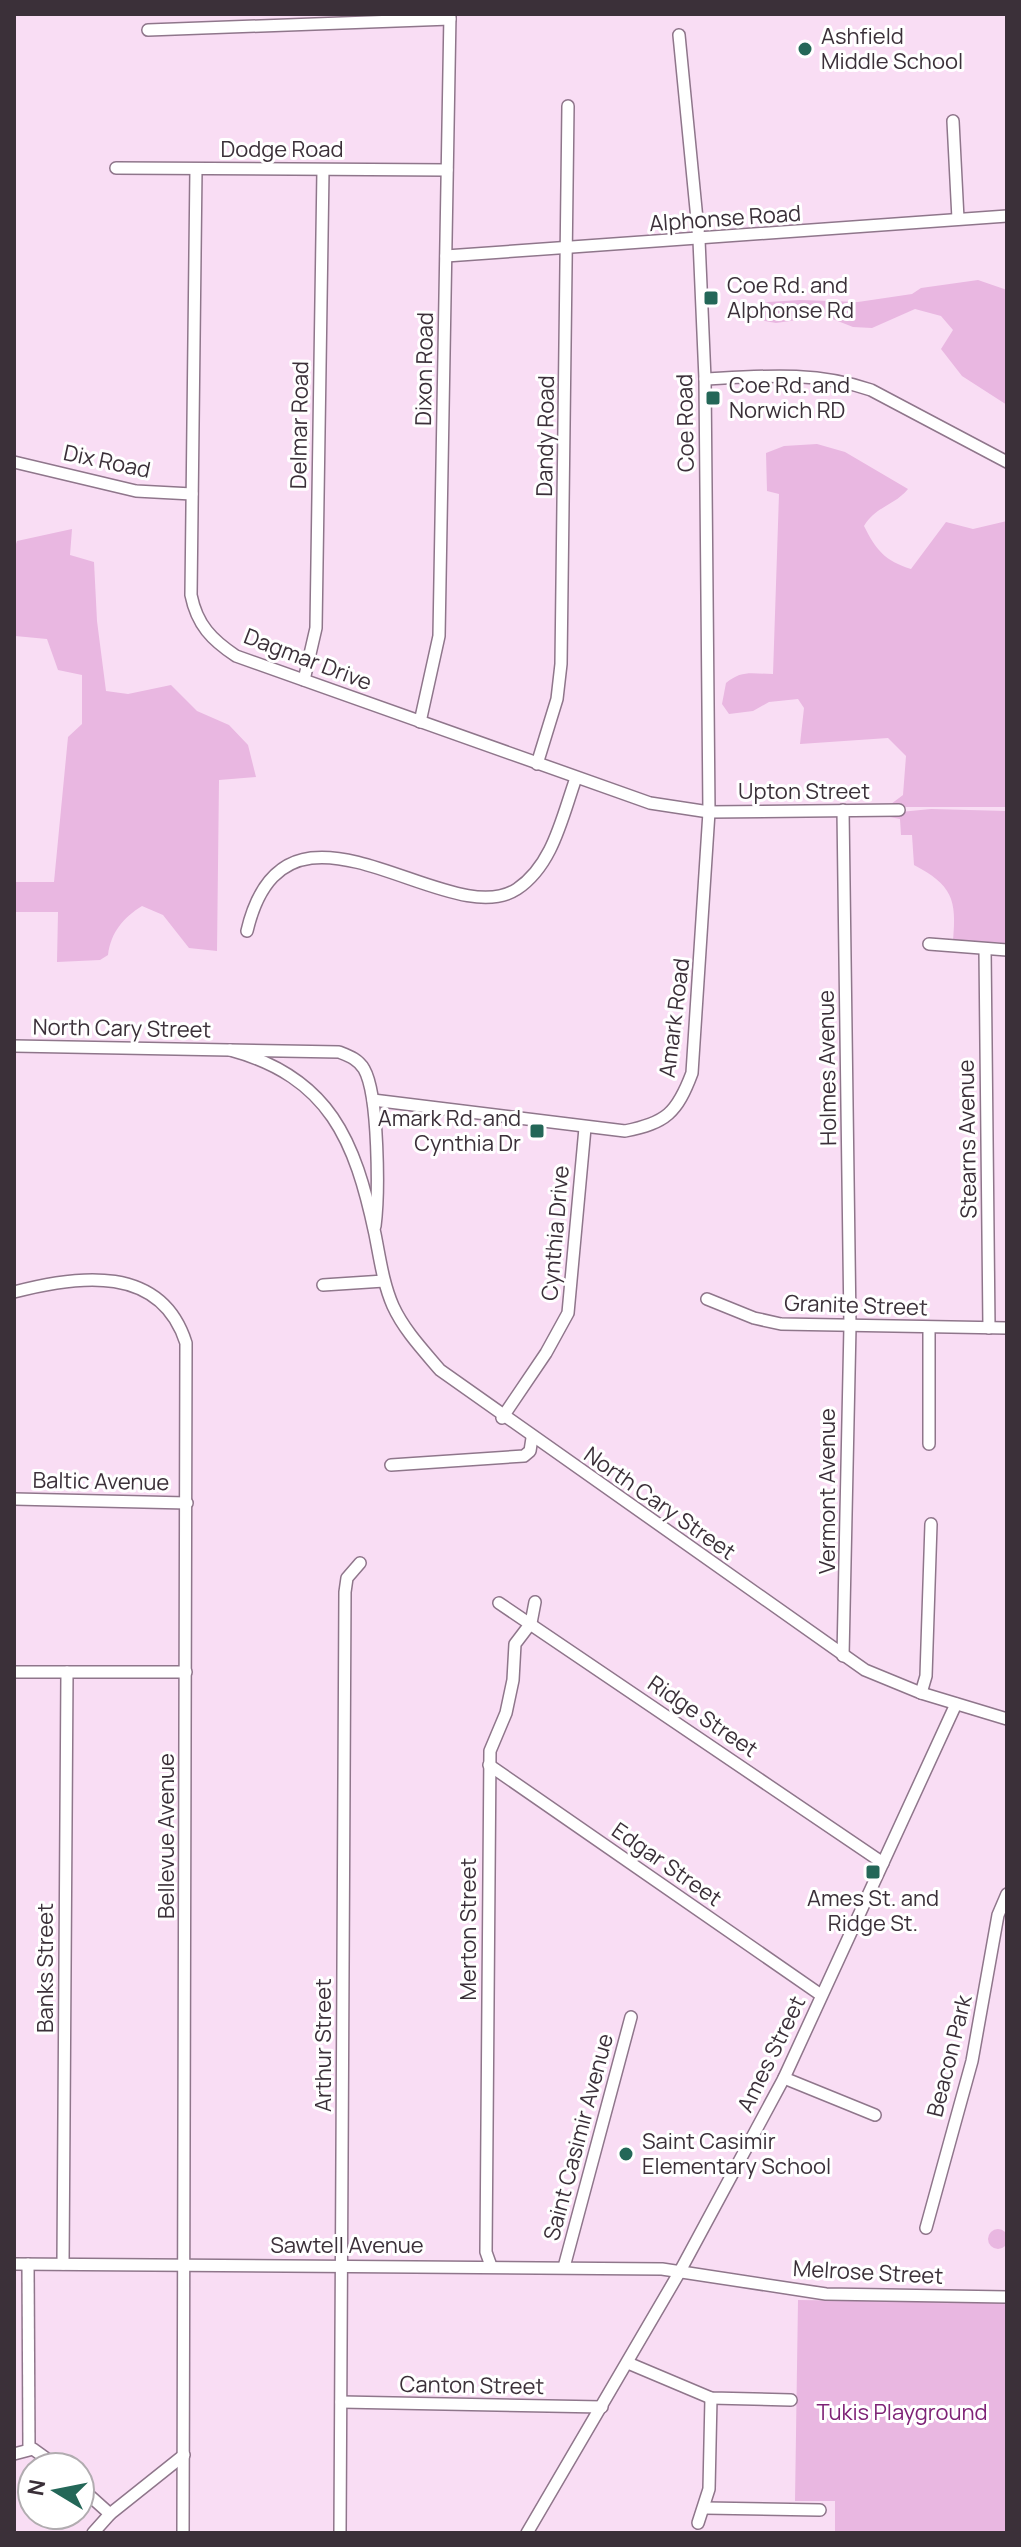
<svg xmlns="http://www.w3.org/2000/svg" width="1021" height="2547" font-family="Manrope,sans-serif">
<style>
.green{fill:#e9b7e1}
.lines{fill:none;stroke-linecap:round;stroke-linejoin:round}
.minor-casing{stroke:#8f768b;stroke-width:14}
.minor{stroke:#fff;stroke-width:11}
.poi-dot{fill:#246758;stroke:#fff;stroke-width:3}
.labels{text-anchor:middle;stroke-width:6;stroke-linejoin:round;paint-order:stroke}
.poi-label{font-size:22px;fill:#3b3039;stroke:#fff;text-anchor:start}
.street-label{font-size:22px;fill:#3b3039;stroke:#fff}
.park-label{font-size:22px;fill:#7e2276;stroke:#fff}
</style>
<rect width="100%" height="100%" fill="#f9ddf4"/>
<g class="green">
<path d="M978 280 1007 290V405L962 376 941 349 953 330 941 316 915 309 872 328 853 327 825 316 776 323 759 320 757 307 768 302 800 300 858 302 912 294 921 288Z"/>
<path d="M817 444 845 452 908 489C894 506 876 506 864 526 876 550 885 561 911 569L946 522 973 529 1007 521V807H893L891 804 903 795 906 756 888 738 800 744 804 708 798 699 769 702 753 711 729 714 722 704 726 683C742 669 754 674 773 674L779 494 767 491 766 453 784 446Z"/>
<path d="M72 529 70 555 94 562 97 621 106 691 128 694 171 685 197 711 229 725 248 745 256 777 219 780 217 951 189 948 163 915 142 906C123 918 111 932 108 955L100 960 57 962 58 912H14V882H54L68 737 82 724V675L58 670 47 639 15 636 14 550 17 541Z"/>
<path d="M931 809 1007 811V943L953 941C957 899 952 885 914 865L912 835H901L900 819 890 817V813Z"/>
<circle cx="998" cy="2239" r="10"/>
<path d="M798 2300 1007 2303V2533H835V2501H795Z"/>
</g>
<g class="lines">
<g class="minor-casing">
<g id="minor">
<path d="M148 30 450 19"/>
<path d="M953 121 958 219"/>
<path d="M116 168 447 170"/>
<path d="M196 169 191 595C197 625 212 640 236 656L650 803 709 812 899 810"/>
<path d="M446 256 1007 216"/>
<path d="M705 379C763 376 816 371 871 390L1007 462"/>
<path d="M14 462 136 491 192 494"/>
<path d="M304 680 316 628 323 170"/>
<path d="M420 722 439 636 450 14"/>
<path d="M537 764 557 699 561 664 568 106"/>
<path d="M843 810 850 1326 843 1656"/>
<path d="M247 931C286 767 447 935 517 889 553 865 562 817 576 778"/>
<path d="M929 944 1007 950"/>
<path d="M985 949 989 1328"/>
<path d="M14 1046 339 1052C349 1056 358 1059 364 1069 379 1095 379 1195 375 1226"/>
<path d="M230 1050C330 1077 355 1141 375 1234 380 1259 383 1283 393 1306 404 1330 423 1350 440 1370L865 1670 921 1693 1007 1719"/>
<path d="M373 1100 625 1131C666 1123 677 1113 692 1073L709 812 705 379 699 240 679 35"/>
<path d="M323 1285 384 1281"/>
<path d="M14 1292C78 1275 161 1264 186 1343L183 2533"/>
<path d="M707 1299 754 1318 781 1324 1007 1328"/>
<path d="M502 1418 546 1353 568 1313 585 1128"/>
<path d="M929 1444V1329"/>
<path d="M391 1465 524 1456 530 1451 532 1438"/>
<path d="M14 1499 187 1503"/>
<path d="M499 1603 883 1863"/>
<path d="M14 1672H186"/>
<path d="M921 1693 926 1676 931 1524"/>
<path d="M489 1765 821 1995"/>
<path d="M784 2078 875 2115"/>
<path d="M926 2228 972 2061 998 1915 1007 1894"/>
<path d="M14 2264 662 2269 826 2294 1007 2297"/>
<path d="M28 2264 29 2448"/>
<path d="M63 2264 67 1672"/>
<path d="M491 2266 486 2252 490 1751 506 1713 513 1680 515 1644 531 1623 535 1602"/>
<path d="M564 2267 631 2017"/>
<path d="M628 2363 711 2398 791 2400"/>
<path d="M341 2402 602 2407"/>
<path d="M14 2454 33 2449 58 2467"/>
<path d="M80 2487 110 2514"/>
<path d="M705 2508 820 2510"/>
<path d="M698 2523 709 2489 711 2398"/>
<path d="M93 2533 110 2514 184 2455"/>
<path d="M340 2533 345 1592 347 1578 360 1563"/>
<path d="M527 2533 679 2273 784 2078 956 1704"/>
</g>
</g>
<use href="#minor" class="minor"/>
</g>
<g class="poi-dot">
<circle cx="805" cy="49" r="8"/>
<rect x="703" y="290" width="16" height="16" rx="4"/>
<rect x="705" y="390" width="16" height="16" rx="4"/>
<rect x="529" y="1123" width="16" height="16" rx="4"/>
<rect x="865" y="1864" width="16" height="16" rx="4"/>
<circle cx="626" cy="2154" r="8"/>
</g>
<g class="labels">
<g class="poi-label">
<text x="821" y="44">Ashfield<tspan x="821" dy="25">Middle School</tspan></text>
<text x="727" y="293">Coe Rd. and<tspan x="727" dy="25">Alphonse Rd</tspan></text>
<text x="729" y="393">Coe Rd. and<tspan x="729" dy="25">Norwich RD</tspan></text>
<text x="521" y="1126" text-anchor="end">Amark Rd. and<tspan x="521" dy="25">Cynthia Dr</tspan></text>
<text x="873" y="1906" text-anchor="middle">Ames St. and<tspan x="873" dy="25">Ridge St.</tspan></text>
<text x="642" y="2149">Saint Casimir<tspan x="642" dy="25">Elementary School</tspan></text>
</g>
<g class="street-label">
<text x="282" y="157">Dodge Road</text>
<text transform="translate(725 218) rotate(-4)" y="8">Alphonse Road</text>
<text transform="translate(424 369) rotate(-89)" y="8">Dixon Road</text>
<text transform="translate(685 423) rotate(-91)" y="8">Coe Road</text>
<text transform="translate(299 425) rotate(-89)" y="8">Delmar Road</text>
<text transform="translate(545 436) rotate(-89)" y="8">Dandy Road</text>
<text transform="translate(107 461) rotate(12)" y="8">Dix Road</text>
<text transform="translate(308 659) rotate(21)" y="8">Dagmar Drive</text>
<text x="804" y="799">Upton Street</text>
<text transform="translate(674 1018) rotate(-83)" y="8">Amark Road</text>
<text transform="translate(122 1028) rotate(1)" y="8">North Cary Street</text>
<text transform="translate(827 1068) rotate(-91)" y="8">Holmes Avenue</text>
<text transform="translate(967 1139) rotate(-91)" y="8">Stearns Avenue</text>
<text transform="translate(555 1233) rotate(-85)" y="8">Cynthia Drive</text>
<text transform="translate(856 1305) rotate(2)" y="8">Granite Street</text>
<text transform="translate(101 1481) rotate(1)" y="8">Baltic Avenue</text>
<text transform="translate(827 1491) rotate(-90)" y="8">Vermont Avenue</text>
<text transform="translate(660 1503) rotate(35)" y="8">North Cary Street</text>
<text transform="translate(703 1716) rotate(34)" y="8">Ridge Street</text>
<text transform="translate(166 1836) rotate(-90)" y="8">Bellevue Avenue</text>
<text transform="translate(667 1864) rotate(35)" y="8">Edgar Street</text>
<text transform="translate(468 1929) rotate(-90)" y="8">Merton Street</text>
<text transform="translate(45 1968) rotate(-90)" y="8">Banks Street</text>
<text transform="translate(323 2045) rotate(-90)" y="8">Arthur Street</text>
<text transform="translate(771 2054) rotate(-64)" y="8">Ames Street</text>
<text transform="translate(949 2056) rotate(-76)" y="8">Beacon Park</text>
<text transform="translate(578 2137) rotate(-75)" y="8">Saint Casimir Avenue</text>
<text x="347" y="2253">Sawtell Avenue</text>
<text transform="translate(868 2272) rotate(3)" y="8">Melrose Street</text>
<text transform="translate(472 2385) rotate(1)" y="8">Canton Street</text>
</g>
<g class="park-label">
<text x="902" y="2420">Tukis Playground</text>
</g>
</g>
<rect width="1021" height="2547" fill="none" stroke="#3b3039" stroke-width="32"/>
<g transform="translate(56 2491) rotate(280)"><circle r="38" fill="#ffffff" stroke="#b1acb0" stroke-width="2"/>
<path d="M0-6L14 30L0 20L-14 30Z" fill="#246758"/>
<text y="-12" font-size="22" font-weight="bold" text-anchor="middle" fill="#3b3039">N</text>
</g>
</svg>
